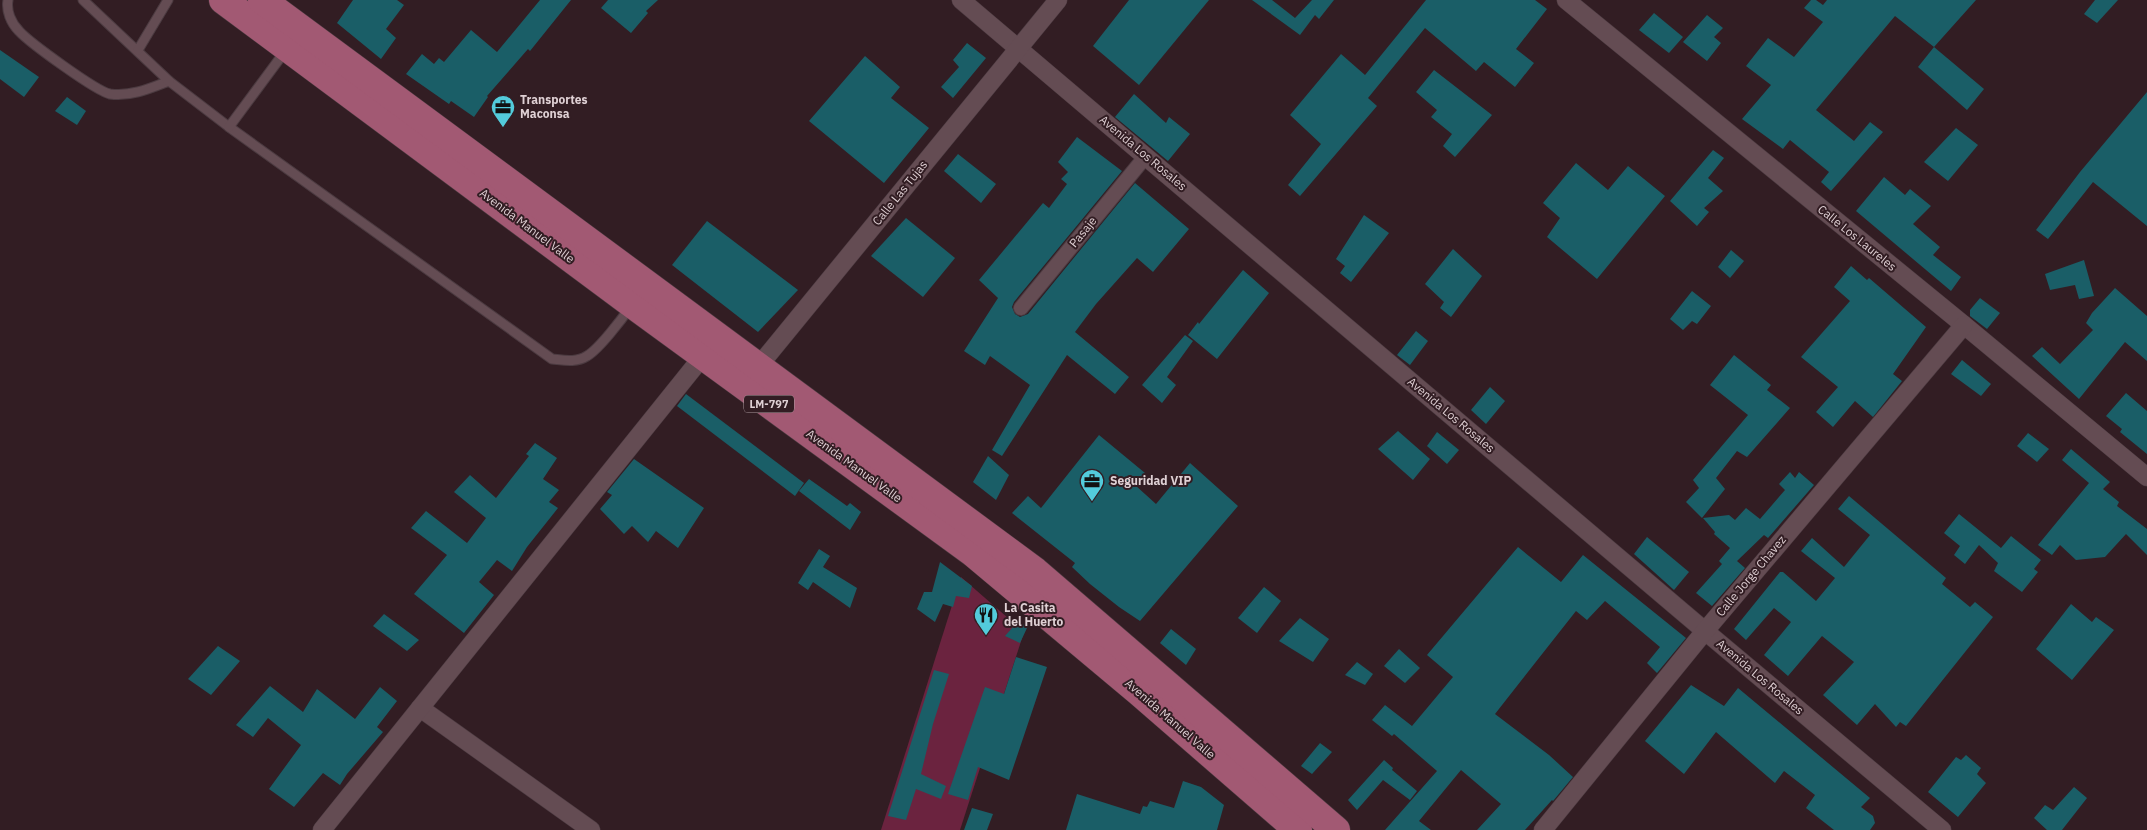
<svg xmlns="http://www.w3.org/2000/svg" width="2147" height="830" font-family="'IBM Plex Sans',sans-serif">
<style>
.green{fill:#6b233f}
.building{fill:#1a5e67}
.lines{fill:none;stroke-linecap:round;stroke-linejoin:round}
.service-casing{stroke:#4c3b41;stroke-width:11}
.pedestrian-casing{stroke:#4c3b41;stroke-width:16}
.minor-casing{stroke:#4c3b41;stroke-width:19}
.primary-casing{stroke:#4c3b41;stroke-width:29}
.service{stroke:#644c53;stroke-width:9}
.pedestrian{stroke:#644c53;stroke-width:14}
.minor{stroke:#644c53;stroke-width:18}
.primary{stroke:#a25973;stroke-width:28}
.labels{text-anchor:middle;stroke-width:4;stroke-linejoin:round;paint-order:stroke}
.shield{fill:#321d23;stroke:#ab9a9f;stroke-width:1}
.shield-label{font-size:11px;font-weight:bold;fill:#dfd0d4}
.poi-label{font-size:12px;font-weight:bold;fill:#dfd0d4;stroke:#321d23;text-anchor:start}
.street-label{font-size:12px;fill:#dfd0d4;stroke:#321d23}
</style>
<rect width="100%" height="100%" fill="#321d23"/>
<path class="green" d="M961 577 1024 632 960 830H881Z"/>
<g class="building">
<path d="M353 0H397L404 5 386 29 396 38 381 59 337 23Z"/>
<path d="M540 0H571L530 51 528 49 487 96 488 97 474 117 451 101 449 104 406 74 422 54 434 64 439 58 444 62 471 30 497 52Z"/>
<path d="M608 0H658L646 11 648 13 631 33 601 8Z"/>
<path d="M1129 0H1209L1139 85 1093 46Z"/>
<path d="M1252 0H1272L1295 18 1312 0H1334L1319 19 1315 15 1300 35Z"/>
<path d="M1426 0H1535L1547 9 1516 49 1534 63 1515 87 1484 62 1476 71 1425 28 1368 98 1377 106 1300 196 1288 185 1321 144 1290 115 1341 54 1365 75Z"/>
<path d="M1811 0H1816L1823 5 1827 0H1976L1934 47 1895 16 1816 110 1854 141 1870 122 1883 132 1831 191 1821 182 1829 172 1790 140 1783 149 1742 119 1771 85 1746 66 1768 38 1794 57 1823 22 1804 8Z"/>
<path d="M2095 0H2118L2097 23 2084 14Z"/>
<path d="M1654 13 1683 37 1669 53 1639 30Z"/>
<path d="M1707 15 1723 28 1714 37 1721 43 1707 61 1683 42Z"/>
<path d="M967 43 986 58 953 98 941 87 959 67 953 60Z"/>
<path d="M1934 47 1984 89 1967 110 1918 67Z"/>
<path d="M0 50 39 77 24 97 0 79Z"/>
<path d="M865 56 900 87 891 98 929 128 884 183 809 121Z"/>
<path d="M1434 70 1492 115 1455 157 1443 146 1452 134 1431 117 1437 110 1416 92Z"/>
<path d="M2147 92V226L2093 182 2048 239 2036 230 2080 172Z"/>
<path d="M1134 94 1166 123 1169 117 1190 134 1168 161 1115 117Z"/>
<path d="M67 97 86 111 77 125 55 111Z"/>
<path d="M1956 128 1978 145 1948 181 1924 162Z"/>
<path d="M1077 137 1122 171 1014 302 1012 307 1015 314 1020 317 1028 314 1135 183 1189 229 1153 272 1137 258 1096 304 1075 332 1129 377 1115 394 1067 355 1002 456 992 450 1030 385 990 356 985 365 964 351 998 298 979 280 1043 203 1049 208 1067 184 1061 179 1068 172 1058 162Z"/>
<path d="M1713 150 1724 158 1708 178 1723 191 1704 208 1709 212 1697 226 1670 201Z"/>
<path d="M958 154 996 184 981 203 944 171Z"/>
<path d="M1576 163 1608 190 1628 166 1665 196 1597 279 1547 237 1560 218 1543 203Z"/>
<path d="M1884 177 1905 195 1910 189 1931 206 1913 224 1940 247 1933 255 1961 277 1951 291 1856 211Z"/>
<path d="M1364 215 1389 233 1351 282 1340 273 1345 266 1336 259Z"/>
<path d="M906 218 955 258 923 297 871 256Z"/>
<path d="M707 221 798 290 758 332 672 265Z"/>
<path d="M1453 249 1482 276 1451 317 1440 308 1444 302 1425 284Z"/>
<path d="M1731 250 1744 261 1730 278 1718 267Z"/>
<path d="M2084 260 2094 296 2079 299 2075 285 2050 290 2045 274Z"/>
<path d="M1851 266 1867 280 1869 278 1926 327 1893 374 1902 381 1873 417 1855 401 1833 427 1816 412 1838 387 1801 357 1850 301 1834 287Z"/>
<path d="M1243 270 1269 293 1217 359 1188 335 1198 322 1199 324Z"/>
<path d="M2115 288 2147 316V361L2125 342 2079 399 2032 356 2042 347 2060 364 2093 330 2086 323 2092 313Z"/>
<path d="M1692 291 1711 306 1697 324 1692 321 1683 330 1670 319Z"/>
<path d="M1980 298 2000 313 1987 329 1970 316V310Z"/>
<path d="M1416 331 1428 341 1410 365 1397 355Z"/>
<path d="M1185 335 1193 341 1167 377 1176 385 1162 403 1142 385Z"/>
<path d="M1734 355 1771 385 1767 390 1790 408 1747 457 1737 451 1716 478 1725 489 1702 518 1686 502 1699 488 1693 480 1748 415 1710 385Z"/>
<path d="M1962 360 1991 384 1981 396 1951 374Z"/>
<path d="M1490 387 1505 401 1486 424 1471 410Z"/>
<path d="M2126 393 2147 411V454L2120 432 2122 429 2106 416Z"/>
<path d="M686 394 804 483 795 496 677 406Z"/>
<path d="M1398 431 1430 459 1413 480 1378 449Z"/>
<path d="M1437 432 1459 450 1447 464 1427 446Z"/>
<path d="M2028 433 2049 449 2037 462 2017 446Z"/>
<path d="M1099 435 1145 473 1135 485 1156 504 1190 463 1238 506 1140 621 1119 607 1090 584 1072 567 1075 563 1012 513 1028 496 1041 508Z"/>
<path d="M535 443 557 458 543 479 559 490 549 502 558 508 527 547 512 571 497 560 479 582 494 595 464 633 414 594 447 555 411 528 426 511 467 543 486 518 454 492 470 475 496 498 529 456 526 454Z"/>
<path d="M2071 449 2110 482 2103 489 2119 502 2117 506 2147 529V555L2126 534 2105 557 2076 560 2060 545 2052 555 2038 545 2089 483 2062 460Z"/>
<path d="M988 456 1009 475 996 500 973 482Z"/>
<path d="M634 459 704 508 678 548 656 531 648 542 632 526 624 534 600 509 612 495 607 492Z"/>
<path d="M1790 472 1795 478 1799 472 1814 485 1768 538 1764 535 1737 561 1745 568 1712 606 1696 593 1722 564 1719 561 1730 548 1714 534 1715 532 1703 518 1729 515 1735 520 1746 508 1760 519 1785 490 1779 484Z"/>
<path d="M809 479 847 506 850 503 861 512 850 530 799 491Z"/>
<path d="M1849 496 1946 578 1942 584 1970 607 1975 602 1993 617 1906 726 1900 722 1896 727 1875 704 1857 725 1823 695 1854 662 1822 636 1788 676 1764 655 1791 622 1774 608 1746 640 1734 629 1780 572H1783L1816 601 1835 578 1801 551 1812 538 1844 567 1870 535 1838 509Z"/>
<path d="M1959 514 2001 548 2011 536 2041 560 2034 569 2038 572 2022 592 1994 571 1998 563 1979 545 1965 564 1954 555 1960 546 1944 533Z"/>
<path d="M1647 537 1689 572 1674 590 1634 554Z"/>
<path d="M1518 547 1561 582 1583 555 1686 638 1657 673 1647 663 1660 647 1605 601 1587 620 1576 611 1495 714 1549 755 1573 777 1553 801 1552 800 1525 830H1477L1501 804 1461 770 1419 821 1431 830H1385L1437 771 1394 734 1392 736 1372 720 1385 705 1412 726 1453 677 1427 655Z"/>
<path d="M819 549 830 556 823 567 857 588 850 608 813 582 808 590 798 583Z"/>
<path d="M940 562 972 586 969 598 956 596 953 607 943 604 935 622 917 609 924 592H932Z"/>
<path d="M1264 587 1281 601 1257 633 1238 618Z"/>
<path d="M2071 604 2092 622 2096 617 2114 630 2072 680 2036 649Z"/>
<path d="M384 614 419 640 407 651 373 626Z"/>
<path d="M1300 618 1329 639 1313 662 1279 641Z"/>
<path d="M1019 620 1027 628 1020 643 1005 636Z"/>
<path d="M1171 629 1196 649 1186 665 1160 643Z"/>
<path d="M218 646 240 661 211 695 188 679Z"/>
<path d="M1399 649 1420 668 1405 683 1384 666Z"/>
<path d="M1016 657 1047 667 1009 780 978 767 968 800 948 794 985 687 1004 694Z"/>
<path d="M1357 662 1373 674 1365 685 1345 675Z"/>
<path d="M934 670 949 674 933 724 921 774 946 786 941 799 916 789 906 820 888 816Z"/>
<path d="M1691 685 1724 706 1738 688 1870 798 1861 807 1873 816 1875 823 1870 830H1834L1806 808 1815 795 1784 771 1775 783 1716 732 1684 774 1645 741Z"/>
<path d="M270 686 303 712 317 689 355 719 380 687 397 701 377 727 383 732 347 774 340 785 323 773 294 807 269 789 301 745 268 718 253 737 236 725Z"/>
<path d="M1320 743 1332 752 1312 774 1301 766Z"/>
<path d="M1966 755 1981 768 1977 774 1986 783 1958 817 1928 792 1956 757 1961 760Z"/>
<path d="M1384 760 1393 768 1392 770 1417 791 1410 800 1383 780 1357 810 1348 800Z"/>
<path d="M1183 781 1201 787 1224 805 1217 830H1066L1077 794 1140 814 1143 806 1147 807 1150 801 1174 808Z"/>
<path d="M2074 787 2087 798 2062 830H2047L2034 818 2045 805 2053 810Z"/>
<path d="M972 808 993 814 987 830H964Z"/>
</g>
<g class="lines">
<g class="service-casing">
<g id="service">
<path d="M8 0C6 11 11 23 19 31 30 43 96 91 110 94 131 97 151 88 169 81L229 127 552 359C563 360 576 363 587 356 599 349 622 319 631 306"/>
<path d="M83 0 169 81"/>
<path d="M138 50 168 0"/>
<path d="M229 127 286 50"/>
</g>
</g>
<g class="pedestrian-casing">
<path id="pedestrian" d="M1021 308 1146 156"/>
</g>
<g class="minor-casing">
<g id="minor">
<path d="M961 0 1705 631 1942 830"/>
<path d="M1566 0 1964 325 2147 477"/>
<path d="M753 373 1058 0"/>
<path d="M420 708 591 830"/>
<path d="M322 830 703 356"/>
<path d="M1543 830 1705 631 1964 325"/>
</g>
</g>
<g class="primary-casing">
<g id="primary">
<path d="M223 0 632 304 973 553 1139 692 1298 830"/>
<path d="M262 0 1035 571 1336 830"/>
</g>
</g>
<use href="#service" class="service"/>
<use href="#pedestrian" class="pedestrian"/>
<use href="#minor" class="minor"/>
<use href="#primary" class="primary"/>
</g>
<defs>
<g id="office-pin" transform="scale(1.25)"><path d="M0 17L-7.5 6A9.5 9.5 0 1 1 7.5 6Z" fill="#53cbdb" stroke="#321d23"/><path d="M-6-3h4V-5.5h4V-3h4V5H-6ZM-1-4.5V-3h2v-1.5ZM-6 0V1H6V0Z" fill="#111"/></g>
<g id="restaurant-pin" transform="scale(1.25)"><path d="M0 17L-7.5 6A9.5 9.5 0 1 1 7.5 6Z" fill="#53cbdb" stroke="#321d23"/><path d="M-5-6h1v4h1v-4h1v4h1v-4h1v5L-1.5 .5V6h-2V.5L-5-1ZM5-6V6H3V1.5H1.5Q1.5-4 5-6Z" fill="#111"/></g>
</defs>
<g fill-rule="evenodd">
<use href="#office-pin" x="503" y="107"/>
<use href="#office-pin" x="1092" y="481"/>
<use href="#restaurant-pin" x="986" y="615"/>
</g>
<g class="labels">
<rect class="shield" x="744" y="395.5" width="50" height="17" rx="4"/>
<g class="shield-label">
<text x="769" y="408">LM-797</text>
</g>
<g class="poi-label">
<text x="520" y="104">Transportes<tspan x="520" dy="14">Maconsa</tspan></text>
<text x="1110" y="485">Seguridad VIP</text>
<text x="1004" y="612">La Casita<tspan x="1004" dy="14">del Huerto</tspan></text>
</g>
<g class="street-label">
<text transform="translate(1143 153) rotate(40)" y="4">Avenida Los Rosales</text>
<text transform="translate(900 193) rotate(-51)" y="4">Calle Las Tujas</text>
<text transform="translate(527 226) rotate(37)" y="4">Avenida Manuel Valle</text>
<text transform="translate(1083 232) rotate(-51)" y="4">Pasaje</text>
<text transform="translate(1857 238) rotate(39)" y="4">Calle Los Laureles</text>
<text transform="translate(1451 415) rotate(40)" y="4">Avenida Los Rosales</text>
<text transform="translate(854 466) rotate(36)" y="4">Avenida Manuel Valle</text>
<text transform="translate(1751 576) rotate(-50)" y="4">Calle Jorge Chavez</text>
<text transform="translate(1760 677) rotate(40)" y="4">Avenida Los Rosales</text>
<text transform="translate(1170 719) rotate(41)" y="4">Avenida Manuel Valle</text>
</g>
</g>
</svg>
